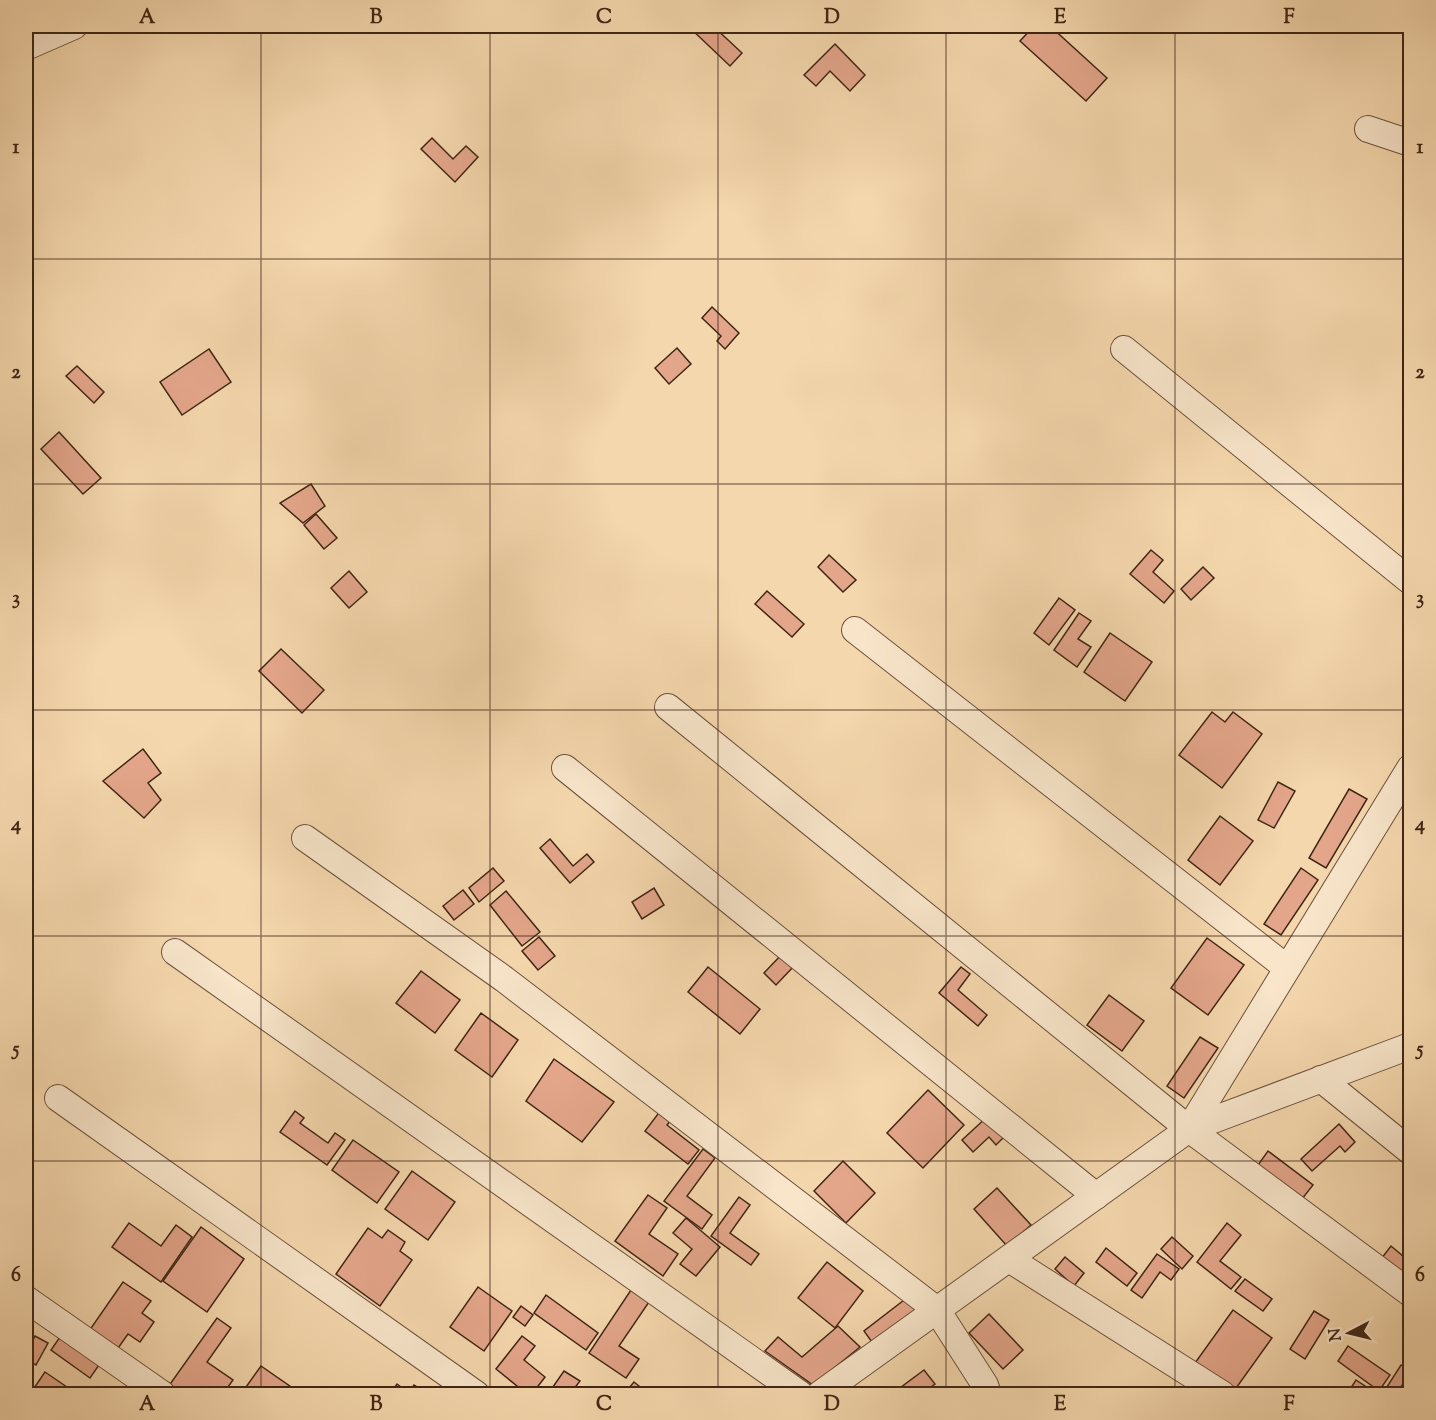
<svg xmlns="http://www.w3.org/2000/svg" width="1436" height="1420" font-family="'Sorts Mill Goudy',serif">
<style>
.building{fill:#e4a68b;stroke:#402615;stroke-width:1.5}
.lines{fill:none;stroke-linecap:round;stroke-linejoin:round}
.street-casing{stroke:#6d523b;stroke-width:28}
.street{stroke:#f8e5ca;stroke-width:26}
.grid{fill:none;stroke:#402615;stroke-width:1.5;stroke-opacity:0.55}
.neatline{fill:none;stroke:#402615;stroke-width:2}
.grid-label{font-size:20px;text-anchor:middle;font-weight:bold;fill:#402615}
</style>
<rect width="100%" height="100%" fill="#f5d7ad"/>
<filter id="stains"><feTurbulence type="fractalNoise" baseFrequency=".00333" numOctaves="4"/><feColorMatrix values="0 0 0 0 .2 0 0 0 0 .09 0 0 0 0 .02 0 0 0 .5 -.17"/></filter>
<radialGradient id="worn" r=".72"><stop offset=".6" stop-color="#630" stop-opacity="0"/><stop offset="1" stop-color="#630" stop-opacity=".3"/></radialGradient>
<g class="building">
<path d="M688 26H713L742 53 730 66Z"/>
<path d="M1034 26H1050L1107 78 1086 101 1020 41Z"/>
<path d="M835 44 865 75 850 91 830 71 816 86 804 75Z"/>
<path d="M432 138 453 159 466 146 478 157 455 182 421 149Z"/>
<path d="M712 307 739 333 725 349 717 341 721 336 702 318Z"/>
<path d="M677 348 691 364 669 384 655 368Z"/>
<path d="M209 349 231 382 182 415 160 382Z"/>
<path d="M77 366 104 392 94 403 66 376Z"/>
<path d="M59 432 101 478 83 494 41 449Z"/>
<path d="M311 484 325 506 303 523 280 503Z"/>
<path d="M316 514 337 538 324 549 304 525Z"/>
<path d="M1151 550 1163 560 1153 572 1174 591 1164 603 1130 574Z"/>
<path d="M829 555 856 580 843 592 818 567Z"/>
<path d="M1203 567 1214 578 1191 600 1181 589Z"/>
<path d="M349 571 367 592 349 608 331 588Z"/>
<path d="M767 591 804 624 792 637 755 604Z"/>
<path d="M1059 598 1075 610 1049 645 1034 633Z"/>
<path d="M1079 613 1091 621 1078 639 1091 647 1077 667 1054 650Z"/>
<path d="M1110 633 1152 662 1125 701 1084 672Z"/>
<path d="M281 649 324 690 302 713 259 671Z"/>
<path d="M1212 712 1225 722 1233 712 1262 734 1222 788 1179 755Z"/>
<path d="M143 749 161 773 148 783 161 800 144 818 103 781Z"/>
<path d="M1278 782 1295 791 1274 828 1258 820Z"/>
<path d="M1349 789 1367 799 1326 868 1309 858Z"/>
<path d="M1220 816 1253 841 1220 885 1188 860Z"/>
<path d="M550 839 573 866 587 854 594 862 570 883 540 848Z"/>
<path d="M493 868 504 881 479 902 469 888Z"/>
<path d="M1301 868 1318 880 1281 935 1264 924Z"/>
<path d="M654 888 664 905 642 919 632 902Z"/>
<path d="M463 890 474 904 454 920 443 906Z"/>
<path d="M506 891 540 932 522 946 490 905Z"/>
<path d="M539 937 555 956 538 970 522 951Z"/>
<path d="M1207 938 1244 965 1208 1015 1171 988Z"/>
<path d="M783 953 795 965 776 985 764 973Z"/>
<path d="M708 967 760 1009 740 1034 688 992Z"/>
<path d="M961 967 970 974 958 990 987 1015 978 1026 939 993Z"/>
<path d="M421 971 460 1000 435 1033 396 1003Z"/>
<path d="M1109 995 1144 1021 1122 1051 1087 1025Z"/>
<path d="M481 1013 518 1040 492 1077 455 1050Z"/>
<path d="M1200 1037 1218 1048 1184 1098 1167 1086Z"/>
<path d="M554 1059 614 1102 582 1142 526 1101Z"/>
<path d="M928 1090 964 1125 923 1168 887 1133Z"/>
<path d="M661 1110 672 1119 667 1125 699 1150 688 1164 645 1131Z"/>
<path d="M295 1111 304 1118 300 1123 328 1143 335 1133 345 1140 327 1165 280 1132Z"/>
<path d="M988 1116 1006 1135 996 1145 989 1137 973 1152 962 1140Z"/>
<path d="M1339 1124 1355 1142 1345 1152 1340 1146 1312 1171 1301 1159Z"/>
<path d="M353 1140 399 1172 377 1203 332 1170Z"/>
<path d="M703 1149 715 1158 687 1196 712 1215 702 1229 664 1201Z"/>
<path d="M1268 1151 1313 1185 1302 1199 1258 1165Z"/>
<path d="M843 1161 875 1193 846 1223 814 1191Z"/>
<path d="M412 1171 455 1202 428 1240 385 1209Z"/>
<path d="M997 1188 1031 1225 1007 1246 974 1209Z"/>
<path d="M648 1195 667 1208 649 1234 678 1254 663 1276 615 1241Z"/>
<path d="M739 1197 750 1205 730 1233 759 1254 751 1265 711 1236Z"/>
<path d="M686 1218 720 1247 696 1276 680 1264 692 1249 673 1233Z"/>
<path d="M129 1223 161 1246 176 1225 192 1237 161 1282 112 1247Z"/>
<path d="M1227 1223 1241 1235 1220 1261 1241 1277 1231 1289 1197 1262Z"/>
<path d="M201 1227 244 1259 207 1312 163 1281Z"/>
<path d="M368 1228 382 1238 388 1230 405 1242 400 1251 412 1260 380 1306 336 1274Z"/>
<path d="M1172 1237 1193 1256 1182 1269 1161 1249Z"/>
<path d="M1391 1246 1410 1262 1401 1275 1381 1259Z"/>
<path d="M1106 1248 1137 1273 1127 1286 1096 1262Z"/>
<path d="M1157 1254 1179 1269 1171 1280 1160 1272 1142 1298 1131 1290Z"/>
<path d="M1065 1257 1084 1273 1074 1286 1055 1269Z"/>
<path d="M827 1262 863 1291 835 1328 798 1298Z"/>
<path d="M1245 1279 1272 1299 1263 1311 1235 1291Z"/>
<path d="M123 1282 151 1301 142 1313 154 1322 140 1342 128 1334 116 1351 89 1331Z"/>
<path d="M478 1287 512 1311 484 1351 450 1327Z"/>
<path d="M631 1290 649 1302 619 1346 639 1359 626 1378 589 1353Z"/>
<path d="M546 1295 598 1333 586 1350 534 1313Z"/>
<path d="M908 1297 918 1312 874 1345 864 1331Z"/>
<path d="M521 1306 533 1315 525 1326 513 1317Z"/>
<path d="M1233 1310 1272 1338 1234 1391 1195 1363Z"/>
<path d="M1314 1311 1329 1320 1305 1359 1290 1349Z"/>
<path d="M989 1314 1023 1350 1003 1369 969 1333Z"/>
<path d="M217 1318 231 1328 207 1362 233 1380 223 1394H179L168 1387Z"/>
<path d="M838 1326 860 1347 813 1385 765 1351 778 1337 802 1357Z"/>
<path d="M35 1336 48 1343 36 1365 26 1359V1354Z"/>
<path d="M522 1336 535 1346 524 1360 545 1377 532 1394H527L496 1369Z"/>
<path d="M60 1337 99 1365 90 1378 51 1350Z"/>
<path d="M1348 1346 1390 1375 1379 1391 1338 1361Z"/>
<path d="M1401 1365 1410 1371 1401 1387 1410 1392V1394H1386L1383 1393Z"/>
<path d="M261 1366 294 1389 290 1394H241Z"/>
<path d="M924 1370 935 1384 921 1394H905L900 1388Z"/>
<path d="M564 1371 580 1381 570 1394H548Z"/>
<path d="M45 1372 77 1394H30Z"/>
<path d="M1356 1380 1368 1388 1364 1394H1347Z"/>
<path d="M634 1382 649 1394H624Z"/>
<path d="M397 1384 409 1393 414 1385 428 1394H390Z"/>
</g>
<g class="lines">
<g class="street-casing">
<g id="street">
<path d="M26 47 74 26"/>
<path d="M1368 129 1410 143"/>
<path d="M1124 349 1410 581"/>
<path d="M855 630 1287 968"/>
<path d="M668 707 1189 1129 1410 1293"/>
<path d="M565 768 1096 1196"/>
<path d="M305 838 504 979 937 1310 985 1385 988 1394"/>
<path d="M175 952 800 1394"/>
<path d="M1321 1079 1410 1151"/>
<path d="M58 1098 476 1394"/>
<path d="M1189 1129 1410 768"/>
<path d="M1009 1259 1222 1394"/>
<path d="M26 1299 162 1394"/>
<path d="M820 1394 1189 1129 1410 1046"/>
</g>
</g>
<use href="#street" class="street"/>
</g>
<path class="grid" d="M261 26V1394M490 26V1394M718 26V1394M946 26V1394M1175 26V1394M26 259H1410M26 484H1410M26 710H1410M26 936H1410M26 1161H1410"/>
<rect width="1436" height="1420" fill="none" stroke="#f5d7ad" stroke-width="66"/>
<g transform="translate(1349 1333) rotate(263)" stroke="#f8e5ca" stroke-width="4.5" paint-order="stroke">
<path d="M0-4.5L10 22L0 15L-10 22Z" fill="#402615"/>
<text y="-9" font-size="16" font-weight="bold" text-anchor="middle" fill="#402615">N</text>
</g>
<rect x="33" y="33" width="1370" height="1354" class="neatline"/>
<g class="grid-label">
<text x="147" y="23">A</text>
<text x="376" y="23">B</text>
<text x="604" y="23">C</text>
<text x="832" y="23">D</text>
<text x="1060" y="23">E</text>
<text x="1289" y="23">F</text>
<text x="16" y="153">1</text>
<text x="1420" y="153">1</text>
<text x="16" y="378">2</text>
<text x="1420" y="378">2</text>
<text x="16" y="604">3</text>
<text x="1420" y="604">3</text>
<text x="16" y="830">4</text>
<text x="1420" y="830">4</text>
<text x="16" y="1055">5</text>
<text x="1420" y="1055">5</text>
<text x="16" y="1281">6</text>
<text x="1420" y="1281">6</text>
<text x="147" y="1410">A</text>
<text x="376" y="1410">B</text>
<text x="604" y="1410">C</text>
<text x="832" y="1410">D</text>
<text x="1060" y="1410">E</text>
<text x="1289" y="1410">F</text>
</g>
<rect width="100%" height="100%" filter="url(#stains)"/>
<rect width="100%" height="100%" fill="url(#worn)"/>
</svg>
